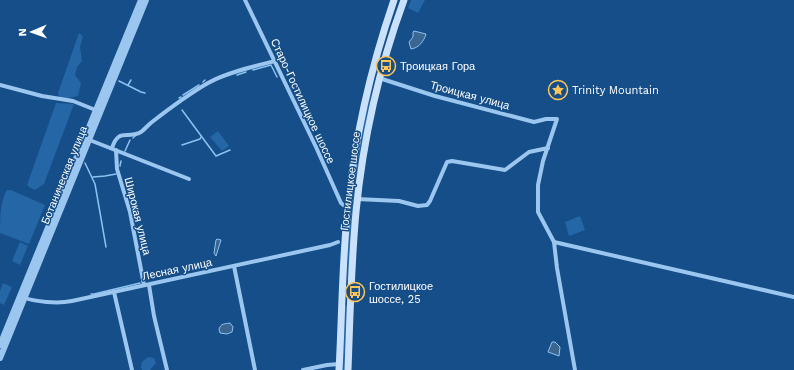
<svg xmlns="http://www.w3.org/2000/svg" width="794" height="370" font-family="'Work Sans',sans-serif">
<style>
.green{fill:#2466a6}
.water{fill:#3b6690;stroke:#8dc2f2}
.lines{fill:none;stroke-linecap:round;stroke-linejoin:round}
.stream{stroke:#8dc2f2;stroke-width:1.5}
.minor{stroke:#9bc6ef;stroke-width:4}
.tertiary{stroke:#9bc6ef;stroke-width:6}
.secondary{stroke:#c9e1fa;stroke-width:7}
.labels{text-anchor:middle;stroke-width:3;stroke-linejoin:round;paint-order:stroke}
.poi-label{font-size:11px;fill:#fff;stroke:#154e88;text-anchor:start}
.street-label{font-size:11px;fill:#fff;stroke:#154e88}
</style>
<rect width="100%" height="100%" fill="#154e88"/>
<g class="green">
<path d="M411 0H425L418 13 408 8Z"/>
<path d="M79 33 83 36 80 47 82 61 77 67 75 75 81 83 78 96 64 99 59 97 58 93Z"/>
<path d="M371 94 348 280H347L349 223 359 146 370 95Z"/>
<path d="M56 103 74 104 44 184 35 190 29 187 27 185Z"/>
<path d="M218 131 229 146 222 151 210 137Z"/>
<path d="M7 190H11L45 205 29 244 0 233C0 220 0 200 7 190Z"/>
<path d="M580 216 585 230 569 236 565 222Z"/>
<path d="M20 242 28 246 20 265 12 261Z"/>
<path d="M3 283 12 287 4 305 0 303V291Z"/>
<path d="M345 306H348L345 370H342Z"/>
<path d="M148 357 154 358 156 363 150 370H142L141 367 142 362Z"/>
</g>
<g class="water">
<path d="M414 31 426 34C424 41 419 48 411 49L409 42 413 37V32Z"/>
<path d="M217 239 221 240 216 256 214 253 216 240Z"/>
<path d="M230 323 233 327 232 332 227 334 220 333 219 329C221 323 225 324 230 323Z"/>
<path d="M552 342H555L560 347 559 356 548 352Z"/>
</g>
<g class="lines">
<g class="stream">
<path d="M253 70 271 65 277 77"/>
<path d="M237 75 246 72"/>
<path d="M119 81 141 92 145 93"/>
<path d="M203 82 205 80"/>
<path d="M128 85 131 80"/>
<path d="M183 95 199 85"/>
<path d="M179 98 181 97"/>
<path d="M182 110 216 156 230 150"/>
<path d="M133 138 135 136"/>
<path d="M182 145 200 139 201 137"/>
<path d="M125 151 130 140"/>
<path d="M85 163 95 184 106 247"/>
<path d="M120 166 121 161"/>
<path d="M93 177 105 176 116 174"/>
<path d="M91 294H93"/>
<path d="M94 294 140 283"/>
</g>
<g class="minor">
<path d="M245 0 316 147 341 203 347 208"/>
<path d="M379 78 435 96 534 122 546 119H557L543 161 538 185V212L554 242 557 268 575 370"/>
<path d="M0 85 42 96 73 101 98 111"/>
<path d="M87 139 189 179"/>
<path d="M112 148C119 127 127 140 141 132 145 129 148 125 152 122 170 108 189 94 208 83 225 73 255 66 275 61"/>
<path d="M116 150 117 169 130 212 144 285"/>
<path d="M357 199 399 201 418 206 427 205 430 201 447 162 452 161 505 170 529 152 548 148"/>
<path d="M554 242 794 297"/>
<path d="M234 266 255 370"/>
<path d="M149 285 154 316 167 370"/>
<path d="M114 292 132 370"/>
<path d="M22 297C35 302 58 304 72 301L330 245 338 242"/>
<path d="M303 370 327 365 339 364"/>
</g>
<g class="tertiary">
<path d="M0 345 141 0"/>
<path d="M0 358 146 0"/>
</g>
<g class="secondary">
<path d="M339 370C342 316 342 261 348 206 355 136 371 67 394 0"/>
<path d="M348 370C350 318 351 265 356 212 363 140 379 68 404 0"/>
</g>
</g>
<defs>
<g id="bus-ring" transform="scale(1)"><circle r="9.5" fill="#154e88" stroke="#ffc559" stroke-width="1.5"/><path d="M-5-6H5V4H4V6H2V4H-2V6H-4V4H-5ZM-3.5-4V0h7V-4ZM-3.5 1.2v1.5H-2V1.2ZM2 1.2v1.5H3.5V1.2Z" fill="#ffc559"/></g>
<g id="sight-ring" transform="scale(1)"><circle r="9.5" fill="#154e88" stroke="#ffc559" stroke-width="1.5"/><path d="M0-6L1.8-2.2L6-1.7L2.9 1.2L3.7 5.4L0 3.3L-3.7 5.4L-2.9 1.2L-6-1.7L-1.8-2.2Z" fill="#ffc559"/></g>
</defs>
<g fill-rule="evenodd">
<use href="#bus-ring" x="386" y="66"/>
<use href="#sight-ring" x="558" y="90"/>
<use href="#bus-ring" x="355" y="292"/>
</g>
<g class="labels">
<g class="poi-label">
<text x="400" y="70">Троицкая Гора</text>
<text x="572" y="94">Trinity Mountain</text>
<text x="369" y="290">Гостилицкое<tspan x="369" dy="13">шоссе, 25</tspan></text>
</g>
<g class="street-label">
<text transform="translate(470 95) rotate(15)" y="4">Троицкая улица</text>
<text transform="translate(303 101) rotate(65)" y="4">Старо-Гостилицкое шоссе</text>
<text transform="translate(64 175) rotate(-68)" y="4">Ботаническая улица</text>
<text transform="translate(350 181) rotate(-83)" y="4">Гостилицкое шоссе</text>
<text transform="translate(138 216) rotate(76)" y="4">Широкая улица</text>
<text transform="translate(177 269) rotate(-12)" y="4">Лесная улица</text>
</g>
</g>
<g transform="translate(32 32) rotate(268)" stroke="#154e88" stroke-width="3" paint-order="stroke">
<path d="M0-3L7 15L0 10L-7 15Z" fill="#ffffff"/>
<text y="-6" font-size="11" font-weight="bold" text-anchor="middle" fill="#ffffff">N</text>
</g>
</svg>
